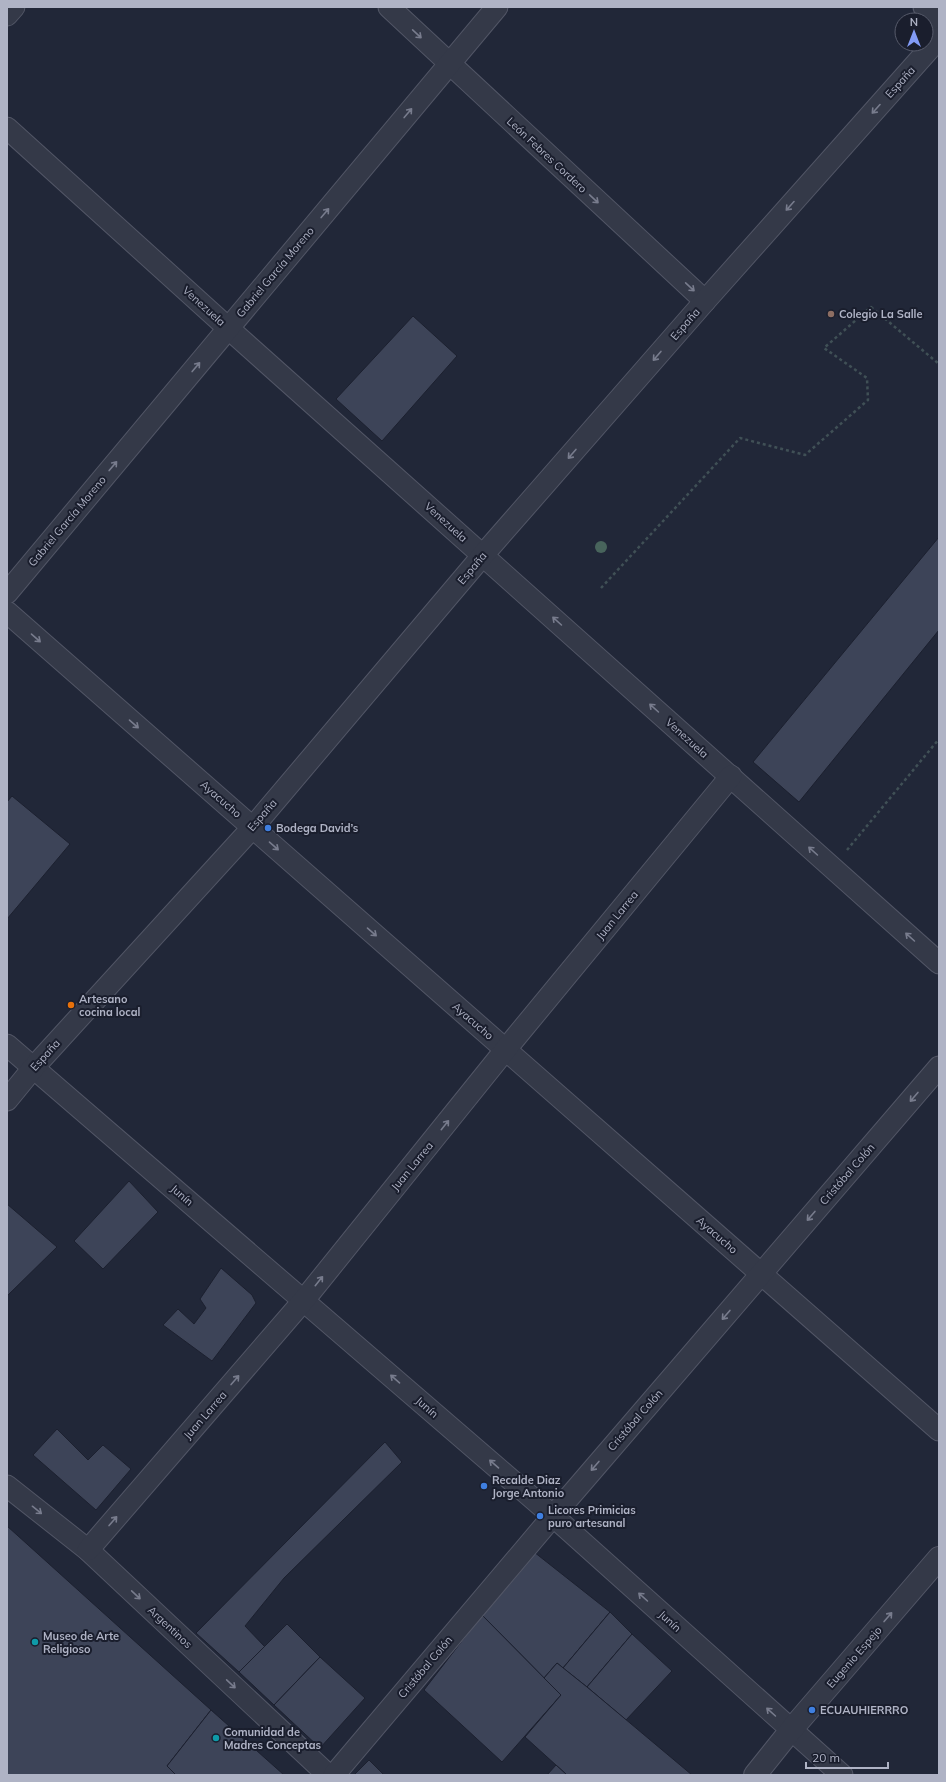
<svg xmlns="http://www.w3.org/2000/svg" width="946" height="1782" font-family="Mulish,sans-serif">
<style>
.building{fill:#3d4458;stroke:#1c202f}
.lines{fill:none;stroke-linecap:round;stroke-linejoin:round}
.minor-casing{stroke:#525666;stroke-width:23}
.tertiary-casing{stroke:#525666;stroke-width:24}
.path{stroke:#405056;stroke-width:2.5;stroke-dasharray:3 3;stroke-linecap:butt}
.minor{stroke:#343948;stroke-width:21}
.tertiary{stroke:#343948;stroke-width:22}
.tree{fill:#48645c}
.oneway{stroke:#787c8d}
.education-dot{fill:#8d6e63;stroke:#1a1e2d;stroke-width:1.5}
.shop-dot{fill:#3f7fe0;stroke:#1a1e2d;stroke-width:1.5}
.food-dot{fill:#e8710a;stroke:#1a1e2d;stroke-width:1.5}
.culture-dot{fill:#0f9aa8;stroke:#1a1e2d;stroke-width:1.5}
.labels{text-anchor:middle;stroke-width:4;stroke-linejoin:round;paint-order:stroke}
.street-label{font-size:11px;fill:#afb3c5;stroke:#1a1e2d}
.poi-label{font-size:11px;font-weight:bold;fill:#afb3c5;stroke:#1a1e2d;text-anchor:start}
</style>
<rect width="100%" height="100%" fill="#212738"/>
<g class="building">
<path d="M413 316 457 356 382 441 336 399Z"/>
<path d="M939 537V630L799 802 753 762Z"/>
<path d="M12 796 70 844 7 919V802Z"/>
<path d="M129 1181 158 1212 103 1269 74 1241Z"/>
<path d="M7 1204 57 1247 7 1296Z"/>
<path d="M221 1268 252 1295 256 1303 212 1361 163 1325 178 1309 194 1324 206 1308 200 1299Z"/>
<path d="M57 1429 88 1460 103 1445 131 1469 96 1510 33 1455Z"/>
<path d="M385 1442 402 1462 284 1578 245 1626 265 1647 239 1672 196 1633Z"/>
<path d="M7 1526 211 1710 167 1766 176 1775H7Z"/>
<path d="M534 1552 610 1612 563 1668 557 1663 544 1678 482 1615Z"/>
<path d="M610 1612 632 1634 587 1687 563 1668Z"/>
<path d="M482 1615 561 1695 502 1762 424 1690Z"/>
<path d="M287 1624 320 1657 274 1705 239 1672Z"/>
<path d="M632 1634 672 1671 626 1720 587 1687Z"/>
<path d="M320 1657 365 1698 320 1748 274 1705Z"/>
<path d="M557 1663 587 1687 692 1775H567L525 1737 561 1695 544 1678Z"/>
<path d="M211 1710 284 1775H176L167 1766Z"/>
<path d="M369 1760 384 1775H354Z"/>
<path d="M556 1765 567 1775H547Z"/>
</g>
<g class="lines">
<g class="minor-casing">
<g id="minor">
<path d="M389 7 705 301"/>
<path d="M924 7 939 21"/>
<path d="M7 15 14 7"/>
<path d="M7 128 228 328 939 963"/>
<path d="M7 593 497 7"/>
<path d="M7 612 939 1430"/>
<path d="M7 1045 553 1516 842 1775"/>
<path d="M7 1100 34 1067 253 827 483 555 705 301 939 38"/>
<path d="M7 1486 88 1550 328 1775"/>
<path d="M88 1550 304 1300 506 1049 731 776"/>
<path d="M334 1775 553 1516 939 1067"/>
</g>
</g>
<g class="tertiary-casing">
<path id="tertiary" d="M755 1775 791 1730 939 1558"/>
</g>
<g class="path">
<path d="M601 588 740 438 805 455 868 400 867 378 824 348 871 307 939 364"/>
<path d="M847 850 939 739"/>
</g>
<use href="#minor" class="minor"/>
<use href="#tertiary" class="tertiary"/>
</g>
<circle class="tree" cx="601" cy="547" r="6"/>
<defs><path id="oneway-shaft" d="M-6 0H5M1.5-3L5.5 0L1.5 3" fill="none" stroke-width="1.6" stroke-linecap="round" stroke-linejoin="round"/></defs>
<g class="oneway">
<use href="#oneway-shaft" transform="translate(417 34) rotate(43)"/>
<use href="#oneway-shaft" transform="translate(876 109) rotate(132)"/>
<use href="#oneway-shaft" transform="translate(408 113) rotate(-50)"/>
<use href="#oneway-shaft" transform="translate(594 199) rotate(43)"/>
<use href="#oneway-shaft" transform="translate(790 206) rotate(132)"/>
<use href="#oneway-shaft" transform="translate(325 213) rotate(-50)"/>
<use href="#oneway-shaft" transform="translate(690 287) rotate(43)"/>
<use href="#oneway-shaft" transform="translate(657 356) rotate(131)"/>
<use href="#oneway-shaft" transform="translate(196 367) rotate(-50)"/>
<use href="#oneway-shaft" transform="translate(572 454) rotate(131)"/>
<use href="#oneway-shaft" transform="translate(113 466) rotate(-50)"/>
<use href="#oneway-shaft" transform="translate(557 621) rotate(-138)"/>
<use href="#oneway-shaft" transform="translate(36 638) rotate(41)"/>
<use href="#oneway-shaft" transform="translate(654 708) rotate(-138)"/>
<use href="#oneway-shaft" transform="translate(134 724) rotate(41)"/>
<use href="#oneway-shaft" transform="translate(274 846) rotate(41)"/>
<use href="#oneway-shaft" transform="translate(813 851) rotate(-138)"/>
<use href="#oneway-shaft" transform="translate(372 932) rotate(41)"/>
<use href="#oneway-shaft" transform="translate(910 937) rotate(-138)"/>
<use href="#oneway-shaft" transform="translate(914 1097) rotate(131)"/>
<use href="#oneway-shaft" transform="translate(445 1125) rotate(-51)"/>
<use href="#oneway-shaft" transform="translate(811 1216) rotate(131)"/>
<use href="#oneway-shaft" transform="translate(319 1281) rotate(-51)"/>
<use href="#oneway-shaft" transform="translate(726 1315) rotate(131)"/>
<use href="#oneway-shaft" transform="translate(395 1379) rotate(-139)"/>
<use href="#oneway-shaft" transform="translate(235 1380) rotate(-49)"/>
<use href="#oneway-shaft" transform="translate(494 1464) rotate(-139)"/>
<use href="#oneway-shaft" transform="translate(595 1466) rotate(131)"/>
<use href="#oneway-shaft" transform="translate(37 1510) rotate(39)"/>
<use href="#oneway-shaft" transform="translate(113 1521) rotate(-49)"/>
<use href="#oneway-shaft" transform="translate(136 1595) rotate(43)"/>
<use href="#oneway-shaft" transform="translate(643 1597) rotate(-138)"/>
<use href="#oneway-shaft" transform="translate(888 1617) rotate(-49)"/>
<use href="#oneway-shaft" transform="translate(231 1684) rotate(43)"/>
<use href="#oneway-shaft" transform="translate(771 1712) rotate(-138)"/>
</g>
<circle class="education-dot" cx="831" cy="314" r="4"/>
<g class="shop-dot">
<circle cx="268" cy="828" r="4"/>
<circle cx="484" cy="1486" r="4"/>
<circle cx="540" cy="1516" r="4"/>
<circle cx="812" cy="1710" r="4"/>
</g>
<circle class="food-dot" cx="71" cy="1005" r="4"/>
<g class="culture-dot">
<circle cx="35" cy="1642" r="4"/>
<circle cx="216" cy="1738" r="4"/>
</g>
<g class="labels">
<g class="street-label">
<text transform="translate(900 82) rotate(-48)" y="4">España</text>
<text transform="translate(547 155) rotate(43)" y="4">León Febres Cordero</text>
<text transform="translate(275 272) rotate(-50)" y="4">Gabriel García Moreno</text>
<text transform="translate(204 306) rotate(42)" y="4">Venezuela</text>
<text transform="translate(685 324) rotate(-49)" y="4">España</text>
<text transform="translate(67 521) rotate(-50)" y="4">Gabriel García Moreno</text>
<text transform="translate(446 522) rotate(42)" y="4">Venezuela</text>
<text transform="translate(472 568) rotate(-50)" y="4">España</text>
<text transform="translate(687 738) rotate(42)" y="4">Venezuela</text>
<text transform="translate(221 799) rotate(41)" y="4">Ayacucho</text>
<text transform="translate(262 815) rotate(-49)" y="4">España</text>
<text transform="translate(617 915) rotate(-51)" y="4">Juan Larrea</text>
<text transform="translate(473 1021) rotate(41)" y="4">Ayacucho</text>
<text transform="translate(45 1055) rotate(-48)" y="4">España</text>
<text transform="translate(412 1166) rotate(-51)" y="4">Juan Larrea</text>
<text transform="translate(847 1174) rotate(-49)" y="4">Cristóbal Colón</text>
<text transform="translate(182 1195) rotate(41)" y="4">Junín</text>
<text transform="translate(717 1235) rotate(41)" y="4">Ayacucho</text>
<text transform="translate(427 1407) rotate(41)" y="4">Junín</text>
<text transform="translate(205 1415) rotate(-49)" y="4">Juan Larrea</text>
<text transform="translate(635 1420) rotate(-49)" y="4">Cristóbal Colón</text>
<text transform="translate(670 1621) rotate(42)" y="4">Junín</text>
<text transform="translate(170 1627) rotate(43)" y="4">Argentinos</text>
<text transform="translate(854 1657) rotate(-49)" y="4">Eugenio Espejo</text>
<text transform="translate(425 1667) rotate(-50)" y="4">Cristóbal Colón</text>
</g>
<g class="poi-label">
<text x="839" y="318">Colegio La Salle</text>
<text x="276" y="832">Bodega David’s</text>
<text x="79" y="1003">Artesano<tspan x="79" dy="13">cocina local</tspan></text>
<text x="492" y="1484">Recalde Diaz<tspan x="492" dy="13">Jorge Antonio</tspan></text>
<text x="548" y="1514">Licores Primicias<tspan x="548" dy="13">puro artesanal</tspan></text>
<text x="43" y="1640">Museo de Arte<tspan x="43" dy="13">Religioso</tspan></text>
<text x="820" y="1714">ECUAUHIERRRO</text>
<text x="224" y="1736">Comunidad de<tspan x="224" dy="13">Madres Conceptas</tspan></text>
</g>
</g>
<rect width="946" height="1782" fill="none" stroke="#afb3c5" stroke-width="16"/>
<g transform="translate(914 32)"><circle r="19" fill="#1a1e2d" stroke="#565a6a"/>
<path d="M0-3L7 15L0 10L-7 15Z" fill="#829bf6"/>
<text y="-6" font-size="11" font-weight="bold" text-anchor="middle" fill="#afb3c5">N</text>
</g>
<path d="M806 1762v6h82v-6" fill="none" stroke="#afb3c5" stroke-width="2"/>
<text x="812" y="1762" font-size="12" fill="#afb3c5" stroke="#1a1e2d" stroke-width="3" paint-order="stroke">20 m</text>
</svg>
